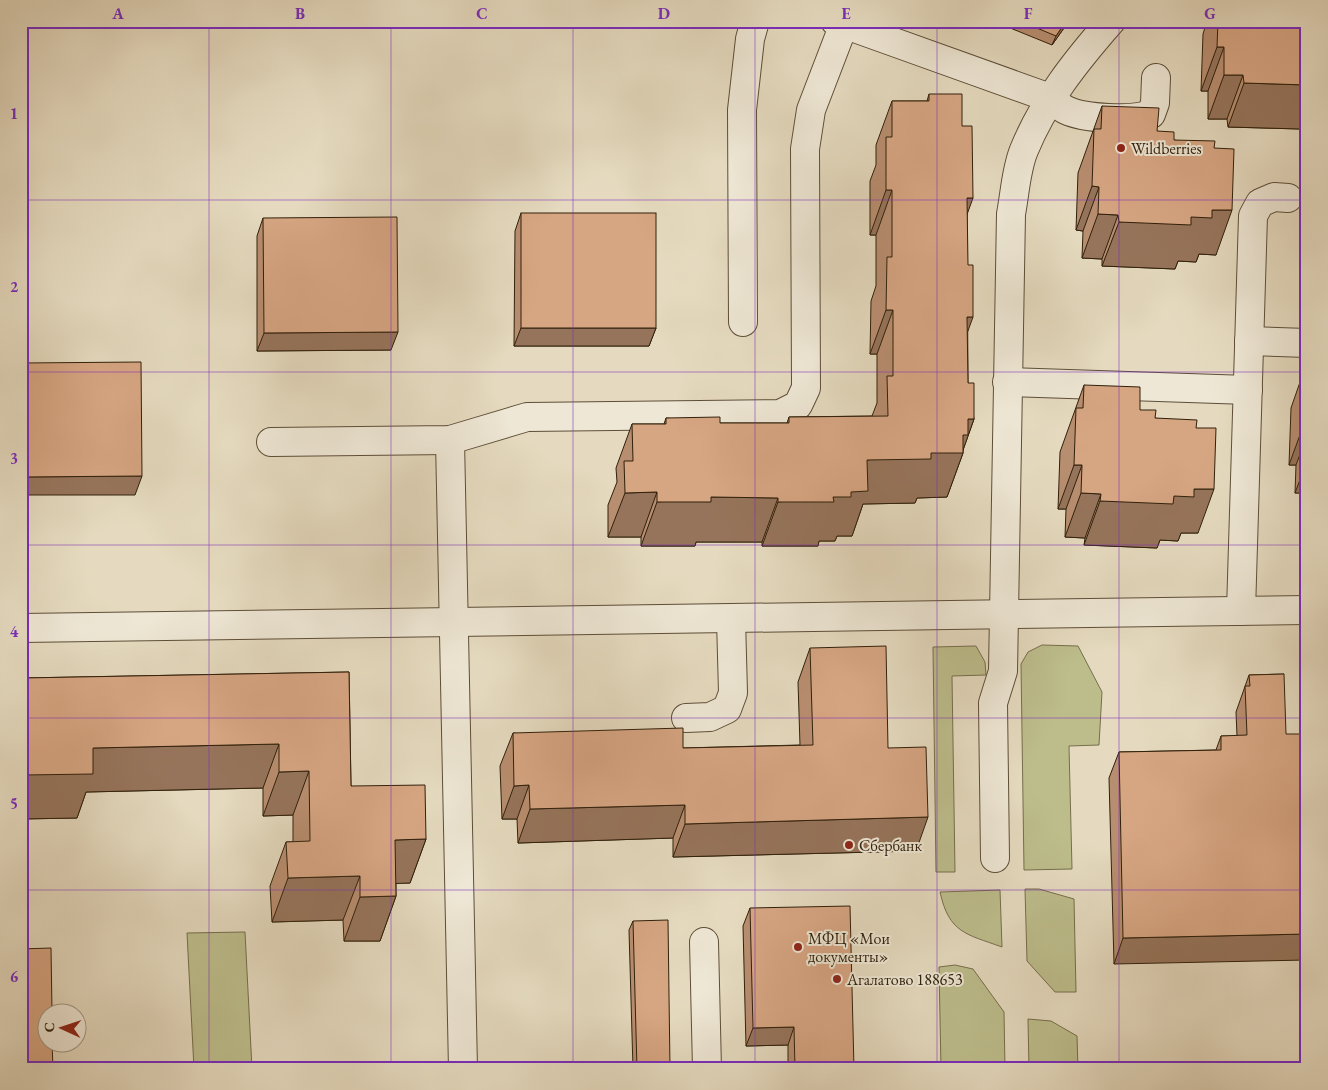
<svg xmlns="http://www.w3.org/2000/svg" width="1328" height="1090" font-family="'EB Garamond',serif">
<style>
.green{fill:#bdbd8c;stroke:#766e4c}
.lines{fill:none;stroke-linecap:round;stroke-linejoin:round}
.minor-casing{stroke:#5d4e38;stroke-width:30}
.minor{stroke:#eee7d5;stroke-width:28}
.wall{fill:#b88e70;stroke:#30200b}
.shaded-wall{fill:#96745b;stroke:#30200b}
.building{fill:#d6a582;stroke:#30200b}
.grid{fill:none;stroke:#7b2cbf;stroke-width:1;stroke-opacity:0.55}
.poi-dot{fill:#8f2418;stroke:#eee7d5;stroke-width:2}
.labels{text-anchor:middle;stroke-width:4;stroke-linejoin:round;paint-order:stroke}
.poi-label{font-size:16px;fill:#30200b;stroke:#eee7d5;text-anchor:start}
.neatline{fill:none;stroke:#7b2cbf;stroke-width:2}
.grid-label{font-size:16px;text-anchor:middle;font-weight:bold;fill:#7b2cbf}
</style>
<rect width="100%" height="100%" fill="#e5dabf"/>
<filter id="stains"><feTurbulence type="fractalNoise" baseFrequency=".004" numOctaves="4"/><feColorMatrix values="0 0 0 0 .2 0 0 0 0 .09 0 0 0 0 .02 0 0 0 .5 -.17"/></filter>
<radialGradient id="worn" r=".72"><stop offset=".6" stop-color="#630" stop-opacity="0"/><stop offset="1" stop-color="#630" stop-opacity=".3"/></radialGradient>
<g class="green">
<path d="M1042 645 1078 646 1102 692 1099 745 1069 746 1072 869 1024 870 1021 664 1028 652Z"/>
<path d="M976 646 985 662 986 675 952 676 955 872H936L933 647Z"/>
<path d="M1025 889H1039L1074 899 1076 992H1055L1027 961Z"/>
<path d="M1000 890 1002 947C966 934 949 933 940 892Z"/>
<path d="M245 932 252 1069H194L187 933Z"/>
<path d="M955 965 973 969 1004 1012 1005 1069H941L939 967Z"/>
<path d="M1028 1019 1051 1021 1077 1036 1078 1069H1029Z"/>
</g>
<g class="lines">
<g class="minor-casing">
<g id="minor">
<path d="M835 21 1050 98C1055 102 1060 107 1066 110 1085 119 1132 121 1151 114L1155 103 1156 78"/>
<path d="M743 322 742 110 750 39 755 21"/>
<path d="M1249 341 1307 343"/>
<path d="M1007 382 1248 390"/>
<path d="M450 440 463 1069"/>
<path d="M271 442 450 440 527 417 780 414 798 405 806 388 805 149 811 110 844 24"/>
<path d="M1241 611 1253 216 1260 203 1274 197 1288 198"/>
<path d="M21 628 1307 610"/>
<path d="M686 718 710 717 727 709 733 693 731 619"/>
<path d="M995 858 993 703 1003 671 1011 214C1015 193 1016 169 1024 150 1044 101 1076 61 1111 21"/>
<path d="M704 942 707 1069"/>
</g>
</g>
<use href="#minor" class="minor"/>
</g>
<g class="wall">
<path d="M993 21H1069L1052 45Z"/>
<path d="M1207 21H1307L1303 122 1300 129 1228 127 1227 119H1208V91H1201L1203 34Z"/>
<path d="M929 94 962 126 967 214 968 383 974 419 963 450V453L947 497 917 498 915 503 863 504 852 536H837L835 541H819L818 546H762V542H696L695 546H641V537H608V505L617 482 616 468 632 424H664L666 418 720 423H787L789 417 872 416 877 403V354H870L871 301 876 286V235H870V181L876 165V145L892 101H927Z"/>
<path d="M1102 106 1157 131 1174 140 1214 148 1216 255 1199 254 1196 262 1178 261 1175 269 1102 266V259L1082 258 1083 231 1076 230 1078 173Z"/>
<path d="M521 213 656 328 649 346H514L515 231Z"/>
<path d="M263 218 391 350 257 351V236Z"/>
<path d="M1307 362V493H1295L1296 465H1289L1291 408Z"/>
<path d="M1084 385 1140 410 1155 418 1196 428 1198 533H1181L1178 541 1160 540 1157 548 1084 545 1085 538 1065 537 1066 509H1058L1060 452Z"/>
<path d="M810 648 888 748 916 851 673 857V838L518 843 517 819H502L500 766 513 733 683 748 800 745 798 682Z"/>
<path d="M349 672 351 786 426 839 410 883H396V896L380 941H344L343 920 272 922 270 886 286 842H293V815L263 816V788L86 792 77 818 21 819V681L22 678Z"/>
<path d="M1284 674 1114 964 1109 778 1119 752 1216 750 1221 736H1237L1236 712 1249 675Z"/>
<path d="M750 908 854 1069H788V1045L746 1046 743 926Z"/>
<path d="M633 921 670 1069H633L629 930Z"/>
</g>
<g class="shaded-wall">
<path d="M1066 21H1069L1052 45 1056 36Z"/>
<path d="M1217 47H1224L1208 91H1201Z"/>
<path d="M1224 75H1243L1227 119H1208Z"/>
<path d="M1244 83 1307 85V122H1303L1300 129 1228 127Z"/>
<path d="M1092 186 1099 187 1083 231 1076 230Z"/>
<path d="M886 190H892L876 235H870Z"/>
<path d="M967 198H973L957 242Z"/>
<path d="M1212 210H1232L1216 255 1199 254 1196 262 1178 261 1175 269 1102 266 1119 222 1191 217Z"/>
<path d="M1098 214 1118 215 1102 259 1082 258Z"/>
<path d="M886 310H893L877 354H870Z"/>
<path d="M967 317H973L957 361Z"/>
<path d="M521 328H656L649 346H514Z"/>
<path d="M398 332 391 350 257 351 264 333Z"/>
<path d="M968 419H974L962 453H963L947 497 917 498 915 503 863 504 852 536H837L835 541H819L818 546H762L778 502 833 497 851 492 867 460 931 453Z"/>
<path d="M1305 421H1307V436L1296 465H1289Z"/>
<path d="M1307 461V493H1295Z"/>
<path d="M1074 465H1082L1066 509H1058Z"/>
<path d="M142 476 135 495H21V477Z"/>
<path d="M1194 489H1214L1198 533H1181L1178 541 1160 540 1157 548 1084 545 1100 501 1174 496Z"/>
<path d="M657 492 641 537H608L625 493Z"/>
<path d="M1081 493 1101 494 1085 538 1065 537Z"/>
<path d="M711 497 778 498 762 542H696L695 546H641L657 502Z"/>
<path d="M279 744 263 788 86 792 77 818 21 819V782L24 775 93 748Z"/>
<path d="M309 771 293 815 263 816 279 772Z"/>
<path d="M529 785 517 819H502L514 786Z"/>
<path d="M685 805 673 838 518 843 530 809Z"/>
<path d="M928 817 916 851 673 857 685 824Z"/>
<path d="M426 839 410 883 379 884 395 840Z"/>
<path d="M360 876 343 920 272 922 288 878Z"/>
<path d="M396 896 380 941H344L360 897Z"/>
<path d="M1307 934V960L1114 964 1123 938Z"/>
<path d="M794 1027 788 1045 746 1046 753 1028Z"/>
</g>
<g class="building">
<path d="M1020 21H1066L1056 36Z"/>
<path d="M1218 21H1307V85L1244 83 1243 75H1224V47H1217Z"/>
<path d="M929 94H962V126H972L973 198H967L968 265H973V317H967L968 383H974V419H968V435H963V453H931V459L867 460 868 491 851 492V497H833L834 502H778V498L711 497V502H657V492L625 493 624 461H633L632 424H666V418L720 417V423H789V417L888 416 887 376H893V310H886L887 257H892V190H886V137H892V101H929Z"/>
<path d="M1102 106 1159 108 1157 131 1174 132V140L1215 141 1214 148 1234 149 1232 210H1212V218L1191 217V225L1119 222 1118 215 1098 214 1099 187 1092 186 1094 129H1101Z"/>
<rect x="521" y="213" width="135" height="115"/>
<path d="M397 217 398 332 264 333 263 218Z"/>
<path d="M141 362 142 476 21 477V363Z"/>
<path d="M1307 372V421H1305Z"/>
<path d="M1084 385 1140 387V410H1156L1155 418 1197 420 1196 428H1216L1214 489H1194V497L1174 496 1173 504 1100 501 1101 494 1081 493 1082 465H1074L1076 408H1083Z"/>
<path d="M886 646 888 748 926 747 928 817 685 824V805L530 809 529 785 514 786 513 733 683 728V748L813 745 810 648Z"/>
<path d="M349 672 351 786 425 785 426 839 395 840 396 896 360 897V876L288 878 286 842 310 841 309 771 279 772V744L93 748V774L24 775 22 678Z"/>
<path d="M1284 674 1286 734H1307V934L1123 938 1119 752 1221 750V736L1247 735 1245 686H1250L1249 675Z"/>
<path d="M850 906 854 1069H795L794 1027 753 1028 750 908Z"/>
<path d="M668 920 670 1069H637L633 921Z"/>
<path d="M51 948 52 1012H48V1042H52L53 1069H21V949Z"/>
</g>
<path class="grid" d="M209 21V1069M391 21V1069M573 21V1069M755 21V1069M937 21V1069M1119 21V1069M21 200H1307M21 372H1307M21 545H1307M21 718H1307M21 890H1307"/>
<g class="poi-dot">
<circle cx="1121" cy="148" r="5"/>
<circle cx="849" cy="845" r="5"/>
<circle cx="798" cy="947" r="5"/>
<circle cx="837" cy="979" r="5"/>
</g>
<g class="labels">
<g class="poi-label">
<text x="1131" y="154">Wildberries</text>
<text x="859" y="851">Сбербанк</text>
<text x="808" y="944">МФЦ «Мои<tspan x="808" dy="18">документы»</tspan></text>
<text x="847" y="985">Агалатово 188653</text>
</g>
</g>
<rect width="1328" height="1090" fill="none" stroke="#e5dabf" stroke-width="55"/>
<g transform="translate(62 1028) rotate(273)"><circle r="24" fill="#eee7d5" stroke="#a29784"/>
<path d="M0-4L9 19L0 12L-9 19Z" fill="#8f2418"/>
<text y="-8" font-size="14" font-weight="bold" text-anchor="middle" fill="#30200b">С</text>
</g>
<rect x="28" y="28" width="1272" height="1034" class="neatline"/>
<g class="grid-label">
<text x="118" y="19">A</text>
<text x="300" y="19">B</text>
<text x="482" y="19">C</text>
<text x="664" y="19">D</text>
<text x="846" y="19">E</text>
<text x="1028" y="19">F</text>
<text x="1210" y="19">G</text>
<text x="14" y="119">1</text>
<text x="14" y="292">2</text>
<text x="14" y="464">3</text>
<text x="14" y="637">4</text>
<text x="14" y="809">5</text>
<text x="14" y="982">6</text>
</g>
<rect width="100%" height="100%" filter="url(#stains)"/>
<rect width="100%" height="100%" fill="url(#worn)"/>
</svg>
